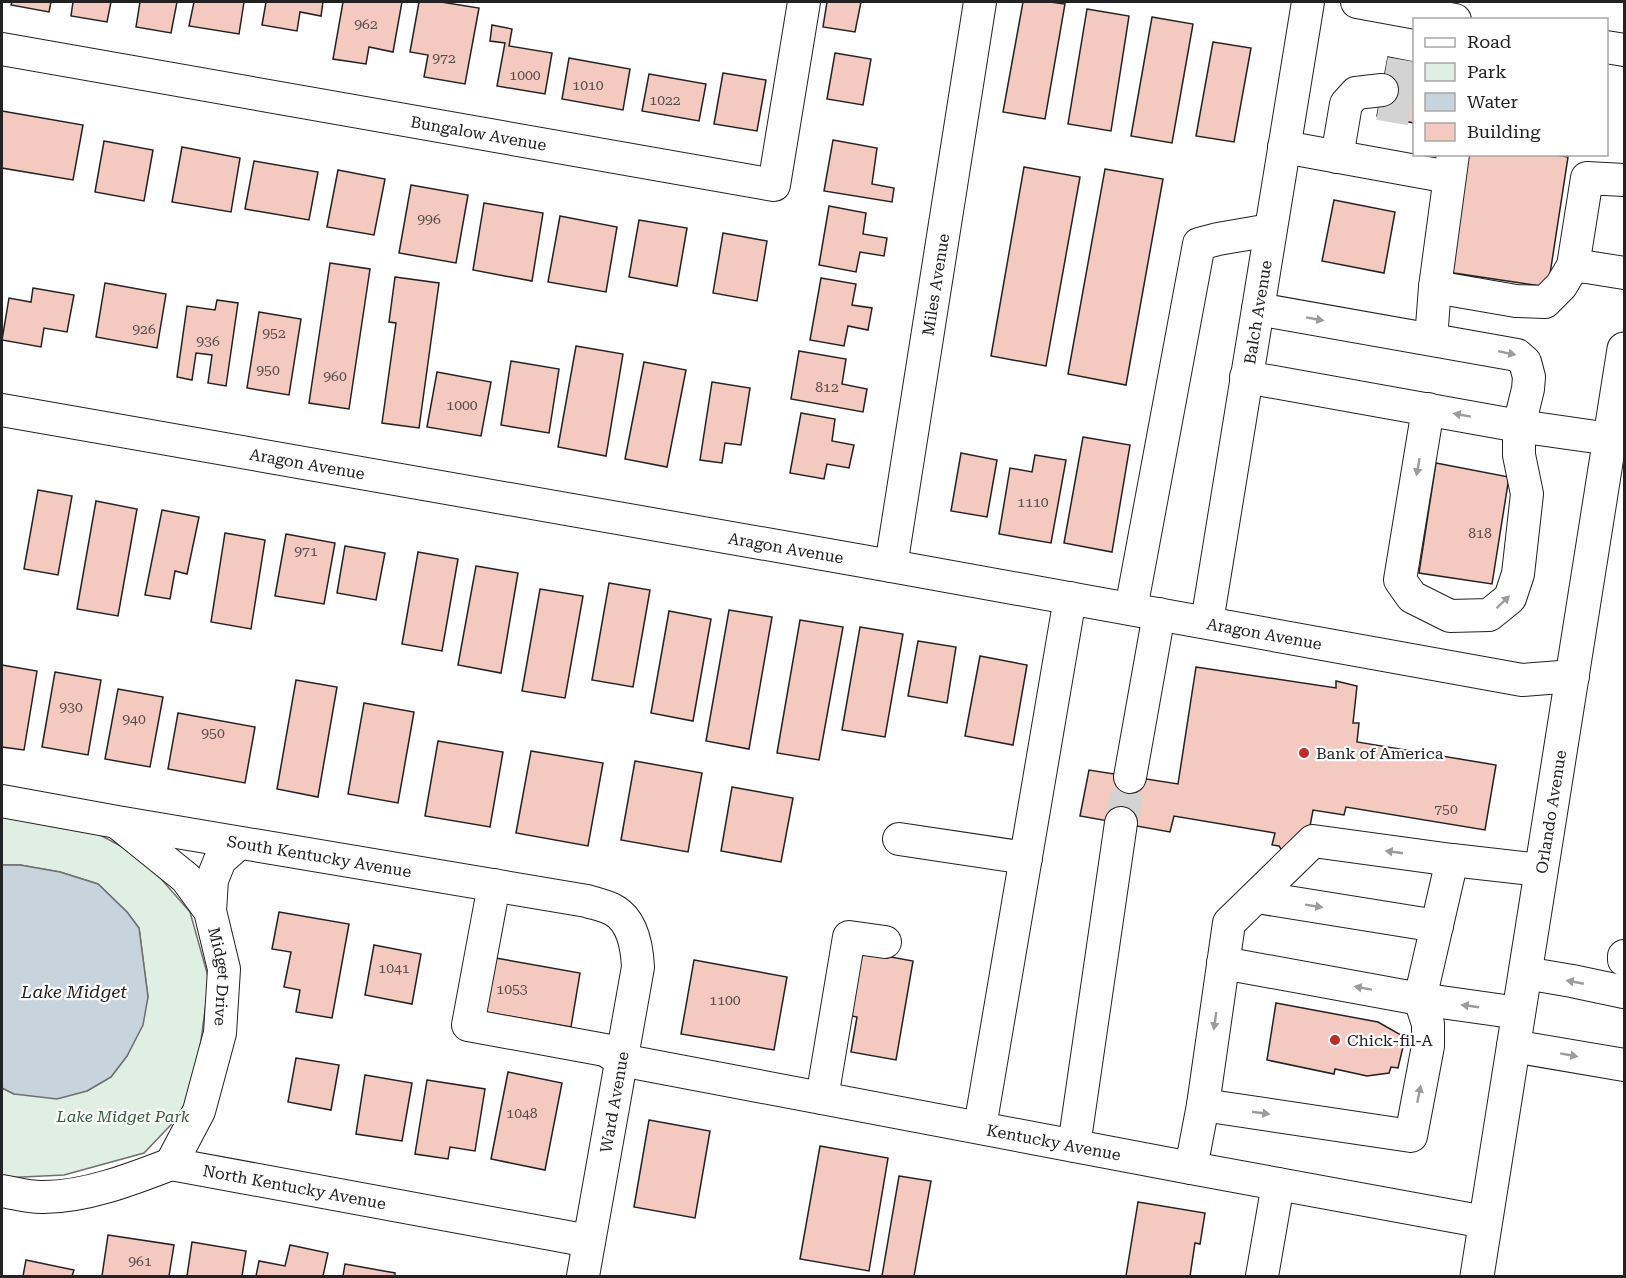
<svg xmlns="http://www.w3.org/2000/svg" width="1626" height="1278" font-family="'Roboto Serif',serif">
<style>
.green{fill:#e0efe3;stroke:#6f6f6f;stroke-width:1.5}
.water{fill:#c7d3dd;stroke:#6f6f6f;stroke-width:1.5}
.building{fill:#f3c9c0;stroke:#222;stroke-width:1.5}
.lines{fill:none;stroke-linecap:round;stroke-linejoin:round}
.minor-tunnel{stroke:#d3d3d3;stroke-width:32;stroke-dasharray:32 16;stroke-linecap:butt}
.minor-casing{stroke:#222;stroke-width:34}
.major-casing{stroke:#222;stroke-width:35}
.minor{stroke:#fff;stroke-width:32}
.major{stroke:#fff;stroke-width:33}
.oneway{fill:#9c9c9c}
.poi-dot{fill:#c62828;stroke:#fff;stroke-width:2}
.labels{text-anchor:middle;stroke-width:4.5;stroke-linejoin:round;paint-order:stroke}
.number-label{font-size:14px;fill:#564c4a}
.street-label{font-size:16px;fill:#222;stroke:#fff}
.poi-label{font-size:16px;fill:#222;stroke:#fff;text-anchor:start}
.park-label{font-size:16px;font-style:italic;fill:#2f5e38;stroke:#fff}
.water-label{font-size:18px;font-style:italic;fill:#222;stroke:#fff}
</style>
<rect width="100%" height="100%" fill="#fff"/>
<path class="green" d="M2 814 89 829 143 858 190 912 209 980 200 1048 189 1106 144 1153 64 1175 2 1178V1088L14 1094 87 1091 111 1077 127 1056 148 997 139 928 127 912 98 884 60 872 20 865H2Z"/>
<path class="water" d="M20 865 60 872 98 884 127 912 139 928 148 997 143 1025 127 1056 111 1077 87 1091 57 1099 14 1094 2 1088V865Z"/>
<g class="building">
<path d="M12 2H51L49 12 11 5Z"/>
<path d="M73 2H111L107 22 71 16Z"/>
<path d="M140 2H177L171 33 136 27Z"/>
<path d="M194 2H244L239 34 189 26Z"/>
<path d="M266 2H323L321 16 300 12 297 31 262 25Z"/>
<path d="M343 2H402L393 52 369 47 366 64 333 59Z"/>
<path d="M419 2H441L479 8 465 84 424 77 428 55 410 52Z"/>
<path d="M827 2H861L855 32 823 27Z"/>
<path d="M1023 2H1050L1065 4 1045 119 1003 112Z"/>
<path d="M1087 9 1129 16 1111 131 1068 124Z"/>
<path d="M1152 17 1193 24 1172 143 1131 136Z"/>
<path d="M492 25 512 29 509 46 552 53 545 94 497 86 505 43 490 41Z"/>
<path d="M1213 42 1251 48 1234 142 1196 136Z"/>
<path d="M835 53 871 59 863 105 827 99Z"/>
<path d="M1388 57 1414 62V123L1377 116Z"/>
<path d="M569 58 630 69 623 110 562 99Z"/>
<path d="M723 73 766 80 757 131 714 124Z"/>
<path d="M649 74 706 84 699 121 642 111Z"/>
<path d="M2 111 83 125 73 180 2 168Z"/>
<path d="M833 140 877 148 872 184 894 188 892 202 824 191Z"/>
<path d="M104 141 153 150 144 201 95 192Z"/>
<path d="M182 147 240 158 231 212 172 202Z"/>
<path d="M1465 154H1551L1568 157 1548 287 1447 272Z"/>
<path d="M254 161 318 172 309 220 245 209Z"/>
<path d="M1024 167 1080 177 1046 366 991 356Z"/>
<path d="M1105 169 1163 179 1126 385 1068 374Z"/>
<path d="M338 170 385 179 374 235 327 227Z"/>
<path d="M411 185 468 195 456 263 399 253Z"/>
<path d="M1334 200 1395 212 1384 273 1322 261Z"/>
<path d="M484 203 543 213 532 281 473 270Z"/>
<path d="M829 206 866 213 863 234 887 238 884 256 860 252 856 272 819 265Z"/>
<path d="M560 216 617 227 606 292 548 282Z"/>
<path d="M639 220 687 228 677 286 629 277Z"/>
<path d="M723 233 767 241 757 301 713 293Z"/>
<path d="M330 263 370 269 349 409 309 403Z"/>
<path d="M395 277 439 283 419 428 382 423 396 323 389 322Z"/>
<path d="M821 278 856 284 852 305 872 308 868 330 848 326 844 346 810 340Z"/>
<path d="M105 283 166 294 157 348 96 337Z"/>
<path d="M33 288 74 295 67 332 44 328 41 347 2 340 9 298 31 302Z"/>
<path d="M217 300 238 303 226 386 208 383 212 355 196 353 192 380 177 377 187 306 215 310Z"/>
<path d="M259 312 301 319 289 395 247 388Z"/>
<path d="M576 346 623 354 606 456 558 447Z"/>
<path d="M799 351 846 359 842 384 867 389 863 412 791 399Z"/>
<path d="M511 361 559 369 549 433 501 425Z"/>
<path d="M644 362 686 370 667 467 625 459Z"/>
<path d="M437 372 491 382 481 436 427 427Z"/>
<path d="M712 382 750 388 741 445 725 443 722 463 700 460Z"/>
<path d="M801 413 835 419 832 441 854 445 849 468 827 464 824 479 790 473Z"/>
<path d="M1083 437 1130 445 1112 552 1064 543Z"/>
<path d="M961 453 997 460 987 517 951 511Z"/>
<path d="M1035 455 1066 460 1051 543 999 534 1010 468 1032 472Z"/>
<path d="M1436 463 1509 477 1492 584 1419 573Z"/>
<path d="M38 490 72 496 58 575 24 569Z"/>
<path d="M96 501 137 509 118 616 77 609Z"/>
<path d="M162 510 199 517 187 574 175 571 170 599 145 595Z"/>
<path d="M225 533 265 540 251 629 211 622Z"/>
<path d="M286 534 335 543 324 604 275 596Z"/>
<path d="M345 546 385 553 376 600 337 593Z"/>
<path d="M418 552 458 559 442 651 402 644Z"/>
<path d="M476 566 518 573 501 673 458 665Z"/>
<path d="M609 583 650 590 633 687 592 680Z"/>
<path d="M540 589 583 596 565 698 522 691Z"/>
<path d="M729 610 772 617 749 749 706 741Z"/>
<path d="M669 611 711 619 693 721 651 713Z"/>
<path d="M800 620 843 627 819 760 777 753Z"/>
<path d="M860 627 903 634 885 737 842 730Z"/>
<path d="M918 641 956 647 947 703 908 696Z"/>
<path d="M980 656 1027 665 1013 745 965 736Z"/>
<path d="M2 665 37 671 24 750 2 747Z"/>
<path d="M1196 667 1336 688V681L1357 686 1353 723H1359L1357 742 1496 765 1485 830 1346 807 1344 815 1313 810 1308 837 1283 852 1279 846 1272 845 1275 833 1174 816 1170 832 1080 816 1089 770 1178 784Z"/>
<path d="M55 672 101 680 88 755 42 747Z"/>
<path d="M296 680 337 687 318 797 277 789Z"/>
<path d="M118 689 163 697 150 767 105 759Z"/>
<path d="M364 703 414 712 398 803 348 794Z"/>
<path d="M178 713 255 727 245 783 168 769Z"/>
<path d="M438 741 503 752 490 827 425 816Z"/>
<path d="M531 751 603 763 588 846 516 833Z"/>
<path d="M635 761 702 773 688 852 621 840Z"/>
<path d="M732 787 793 798 781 862 721 851Z"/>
<path d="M279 912 349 924 332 1018 296 1012 300 990 284 987 291 952 272 949Z"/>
<path d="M374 945 421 954 412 1004 365 995Z"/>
<path d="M858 951 913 961 896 1060 851 1052 857 1017 847 1015Z"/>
<path d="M490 957 580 973 571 1027 480 1011Z"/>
<path d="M694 960 787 977 774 1050 681 1034Z"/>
<path d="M1276 1003 1378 1022 1401 1035 1398 1045 1403 1047 1398 1068 1391 1067 1389 1073 1367 1076 1335 1069 1334 1074 1267 1060Z"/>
<path d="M296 1058 339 1065 331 1110 288 1102Z"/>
<path d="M508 1072 562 1083 545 1170 491 1159Z"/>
<path d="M365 1075 412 1083 402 1141 356 1134Z"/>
<path d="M427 1080 485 1089 475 1151 450 1147 448 1159 415 1154Z"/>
<path d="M649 1120 710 1131 695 1218 634 1207Z"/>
<path d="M820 1146 888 1158 869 1271 800 1259Z"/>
<path d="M899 1176 931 1181 914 1276H882Z"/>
<path d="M1138 1202 1205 1213 1200 1244 1195 1243 1190 1276H1126Z"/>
<path d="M108 1235 174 1245 169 1276H102Z"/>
<path d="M192 1242 246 1251 242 1276H187Z"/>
<path d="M290 1245 328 1253 323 1276H256L259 1261 285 1266Z"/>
<path d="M26 1260 74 1270 72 1276H23Z"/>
<path d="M345 1264 395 1273V1276H343Z"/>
</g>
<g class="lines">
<g class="minor-tunnel">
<path d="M1385 73 1414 78"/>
<path d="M1379 104 1414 110"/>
<path d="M1121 823 1130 777"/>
</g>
<g class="minor-casing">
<g id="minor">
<path d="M1357 2 1455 20"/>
<path d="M1606 47 1624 50"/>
<path id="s1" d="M2 49 774 185 804 2"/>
<path d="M1284 147 1449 177"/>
<path d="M1453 154 1435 287 1516 301 1545 302 1561 286 1573 266"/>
<path d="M1337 157 1346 104 1356 93 1382 90"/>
<path d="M1624 180 1587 178 1573 266 1587 267 1624 273"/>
<path d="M1258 309 1517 355 1525 362 1529 377 1528 389 1519 426V455L1527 494 1518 574 1510 598 1489 615 1450 616 1412 597 1400 580 1428 409"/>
<path d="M1431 339 1435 287"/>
<path d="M1246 377 1519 426 1610 439"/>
<path id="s2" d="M2 410 891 566 1522 680 1573 676"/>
<path id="s3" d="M891 566 980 2"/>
<path d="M1131 609 1199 244 1218 239 1270 230"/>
<path id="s4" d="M1207 622 1308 2"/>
<path d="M1130 777 1159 614"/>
<path id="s5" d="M2 801 117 822 587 901C596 904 607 906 615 911 633 922 637 947 638 967L583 1276"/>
<path id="s6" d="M118 823 186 878 210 911 224 969 220 1033 199 1111 171 1164"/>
<path d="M899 839 1026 858"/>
<path id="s7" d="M494 885 468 1025 605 1050 621 1060 1191 1168 1485 1222"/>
<path d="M1257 897 1437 926"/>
<path d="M210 911 212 880 220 860 239 843"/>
<path d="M1624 956V960"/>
<path d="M1223 963 1420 999 1519 1013"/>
<path d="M1525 973 1572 981 1624 992"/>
<path d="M1513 1046 1624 1065"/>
<path d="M822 1098 849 937 885 942"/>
<path d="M1203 1105 1411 1136 1428 1046V1024L1420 999 1452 860"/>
<path d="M980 1127 1070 598"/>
<path d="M1074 1146 1121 823"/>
<path d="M1191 1168 1203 1105 1229 923 1313 841 1452 860 1541 870"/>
<path id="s8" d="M2 1191C15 1193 30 1198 44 1197 86 1197 132 1179 171 1164L589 1241"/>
<path d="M1262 1276 1278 1184"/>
</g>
</g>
<g class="major-casing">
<g id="major">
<path id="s9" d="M1477 1276 1624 349"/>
</g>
</g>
<use href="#minor" class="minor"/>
<use href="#major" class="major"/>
</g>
<defs><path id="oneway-solid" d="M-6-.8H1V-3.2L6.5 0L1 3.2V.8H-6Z" transform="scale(1.5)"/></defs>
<g class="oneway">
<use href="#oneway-solid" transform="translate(1315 319) rotate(10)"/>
<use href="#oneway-solid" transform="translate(1507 353) rotate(12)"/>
<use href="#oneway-solid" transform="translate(1462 415) rotate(-170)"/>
<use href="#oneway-solid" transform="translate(1418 467) rotate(100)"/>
<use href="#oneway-solid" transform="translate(1503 602) rotate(-44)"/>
<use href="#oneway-solid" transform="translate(1394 852) rotate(-172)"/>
<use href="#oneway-solid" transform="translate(1314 906) rotate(9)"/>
<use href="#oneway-solid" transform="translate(1575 982) rotate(-169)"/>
<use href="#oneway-solid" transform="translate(1363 988) rotate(-170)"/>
<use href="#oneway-solid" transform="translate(1470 1006) rotate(-172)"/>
<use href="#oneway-solid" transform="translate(1215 1021) rotate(98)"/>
<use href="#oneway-solid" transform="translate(1569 1055) rotate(10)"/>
<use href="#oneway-solid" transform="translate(1419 1094) rotate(-79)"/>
<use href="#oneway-solid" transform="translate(1261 1113) rotate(8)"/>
</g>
<g class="poi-dot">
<circle cx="1304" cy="753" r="6"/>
<circle cx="1335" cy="1040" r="6"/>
</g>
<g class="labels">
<g class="number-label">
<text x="366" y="29">962</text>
<text x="444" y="63">972</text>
<text x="525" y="80">1000</text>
<text x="588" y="90">1010</text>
<text x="665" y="105">1022</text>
<text x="429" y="224">996</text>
<text x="144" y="334">926</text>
<text x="274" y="338">952</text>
<text x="208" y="346">936</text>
<text x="268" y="375">950</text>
<text x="335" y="381">960</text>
<text x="827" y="392">812</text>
<text x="462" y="410">1000</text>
<text x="1033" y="507">1110</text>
<text x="1480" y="538">818</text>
<text x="306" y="556">971</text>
<text x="71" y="712">930</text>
<text x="134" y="724">940</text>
<text x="213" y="738">950</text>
<text x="1446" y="814">750</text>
<text x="394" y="973">1041</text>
<text x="512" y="994">1053</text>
<text x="725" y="1005">1100</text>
<text x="522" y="1118">1048</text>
<text x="140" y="1266">961</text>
</g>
<g class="street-label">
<text dy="6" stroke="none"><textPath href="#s1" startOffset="484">Bungalow Avenue</textPath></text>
<text dy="6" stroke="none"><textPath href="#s3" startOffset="285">Miles Avenue</textPath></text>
<text dy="6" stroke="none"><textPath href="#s4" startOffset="314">Balch Avenue</textPath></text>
<text dy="6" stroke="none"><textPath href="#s2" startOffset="310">Aragon Avenue</textPath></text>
<text dy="6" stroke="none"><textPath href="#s2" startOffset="796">Aragon Avenue</textPath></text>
<text dy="6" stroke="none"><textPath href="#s2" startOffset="1282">Aragon Avenue</textPath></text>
<text dy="6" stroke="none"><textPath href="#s9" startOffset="470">Orlando Avenue</textPath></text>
<text dy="6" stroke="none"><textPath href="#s5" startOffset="322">South Kentucky Avenue</textPath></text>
<text dy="6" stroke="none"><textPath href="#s6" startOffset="195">Midget Drive</textPath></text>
<text transform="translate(614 1102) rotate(-80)" y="6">Ward Avenue</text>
<text dy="6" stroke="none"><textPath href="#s7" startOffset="741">Kentucky Avenue</textPath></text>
<text dy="6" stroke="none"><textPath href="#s8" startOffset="300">North Kentucky Avenue</textPath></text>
</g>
<g class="poi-label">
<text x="1316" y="759">Bank of America</text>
<text x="1347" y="1046">Chick-fil-A</text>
</g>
<g class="park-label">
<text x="123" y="1122">Lake Midget Park</text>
</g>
<g class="water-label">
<text x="74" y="998">Lake Midget</text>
</g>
</g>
<rect width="1626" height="1278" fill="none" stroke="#222222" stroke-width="6"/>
<rect x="1413" y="18" width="195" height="138" fill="#ffffff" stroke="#a7a7a7" stroke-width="1.5"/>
<rect x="1425" y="38" width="30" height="9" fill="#ffffff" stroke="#a7a7a7" stroke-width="1.5"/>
<text x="1467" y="48" font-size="18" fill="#222222">Road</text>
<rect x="1425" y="63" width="30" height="18" fill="#e0efe3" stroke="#a7a7a7" stroke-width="1.5"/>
<text x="1467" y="78" font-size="18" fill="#222222">Park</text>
<rect x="1425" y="93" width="30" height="18" fill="#c7d3dd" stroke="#a7a7a7" stroke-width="1.5"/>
<text x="1467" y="108" font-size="18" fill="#222222">Water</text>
<rect x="1425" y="123" width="30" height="18" fill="#f3c9c0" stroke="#a7a7a7" stroke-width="1.5"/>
<text x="1467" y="138" font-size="18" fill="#222222">Building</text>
</svg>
